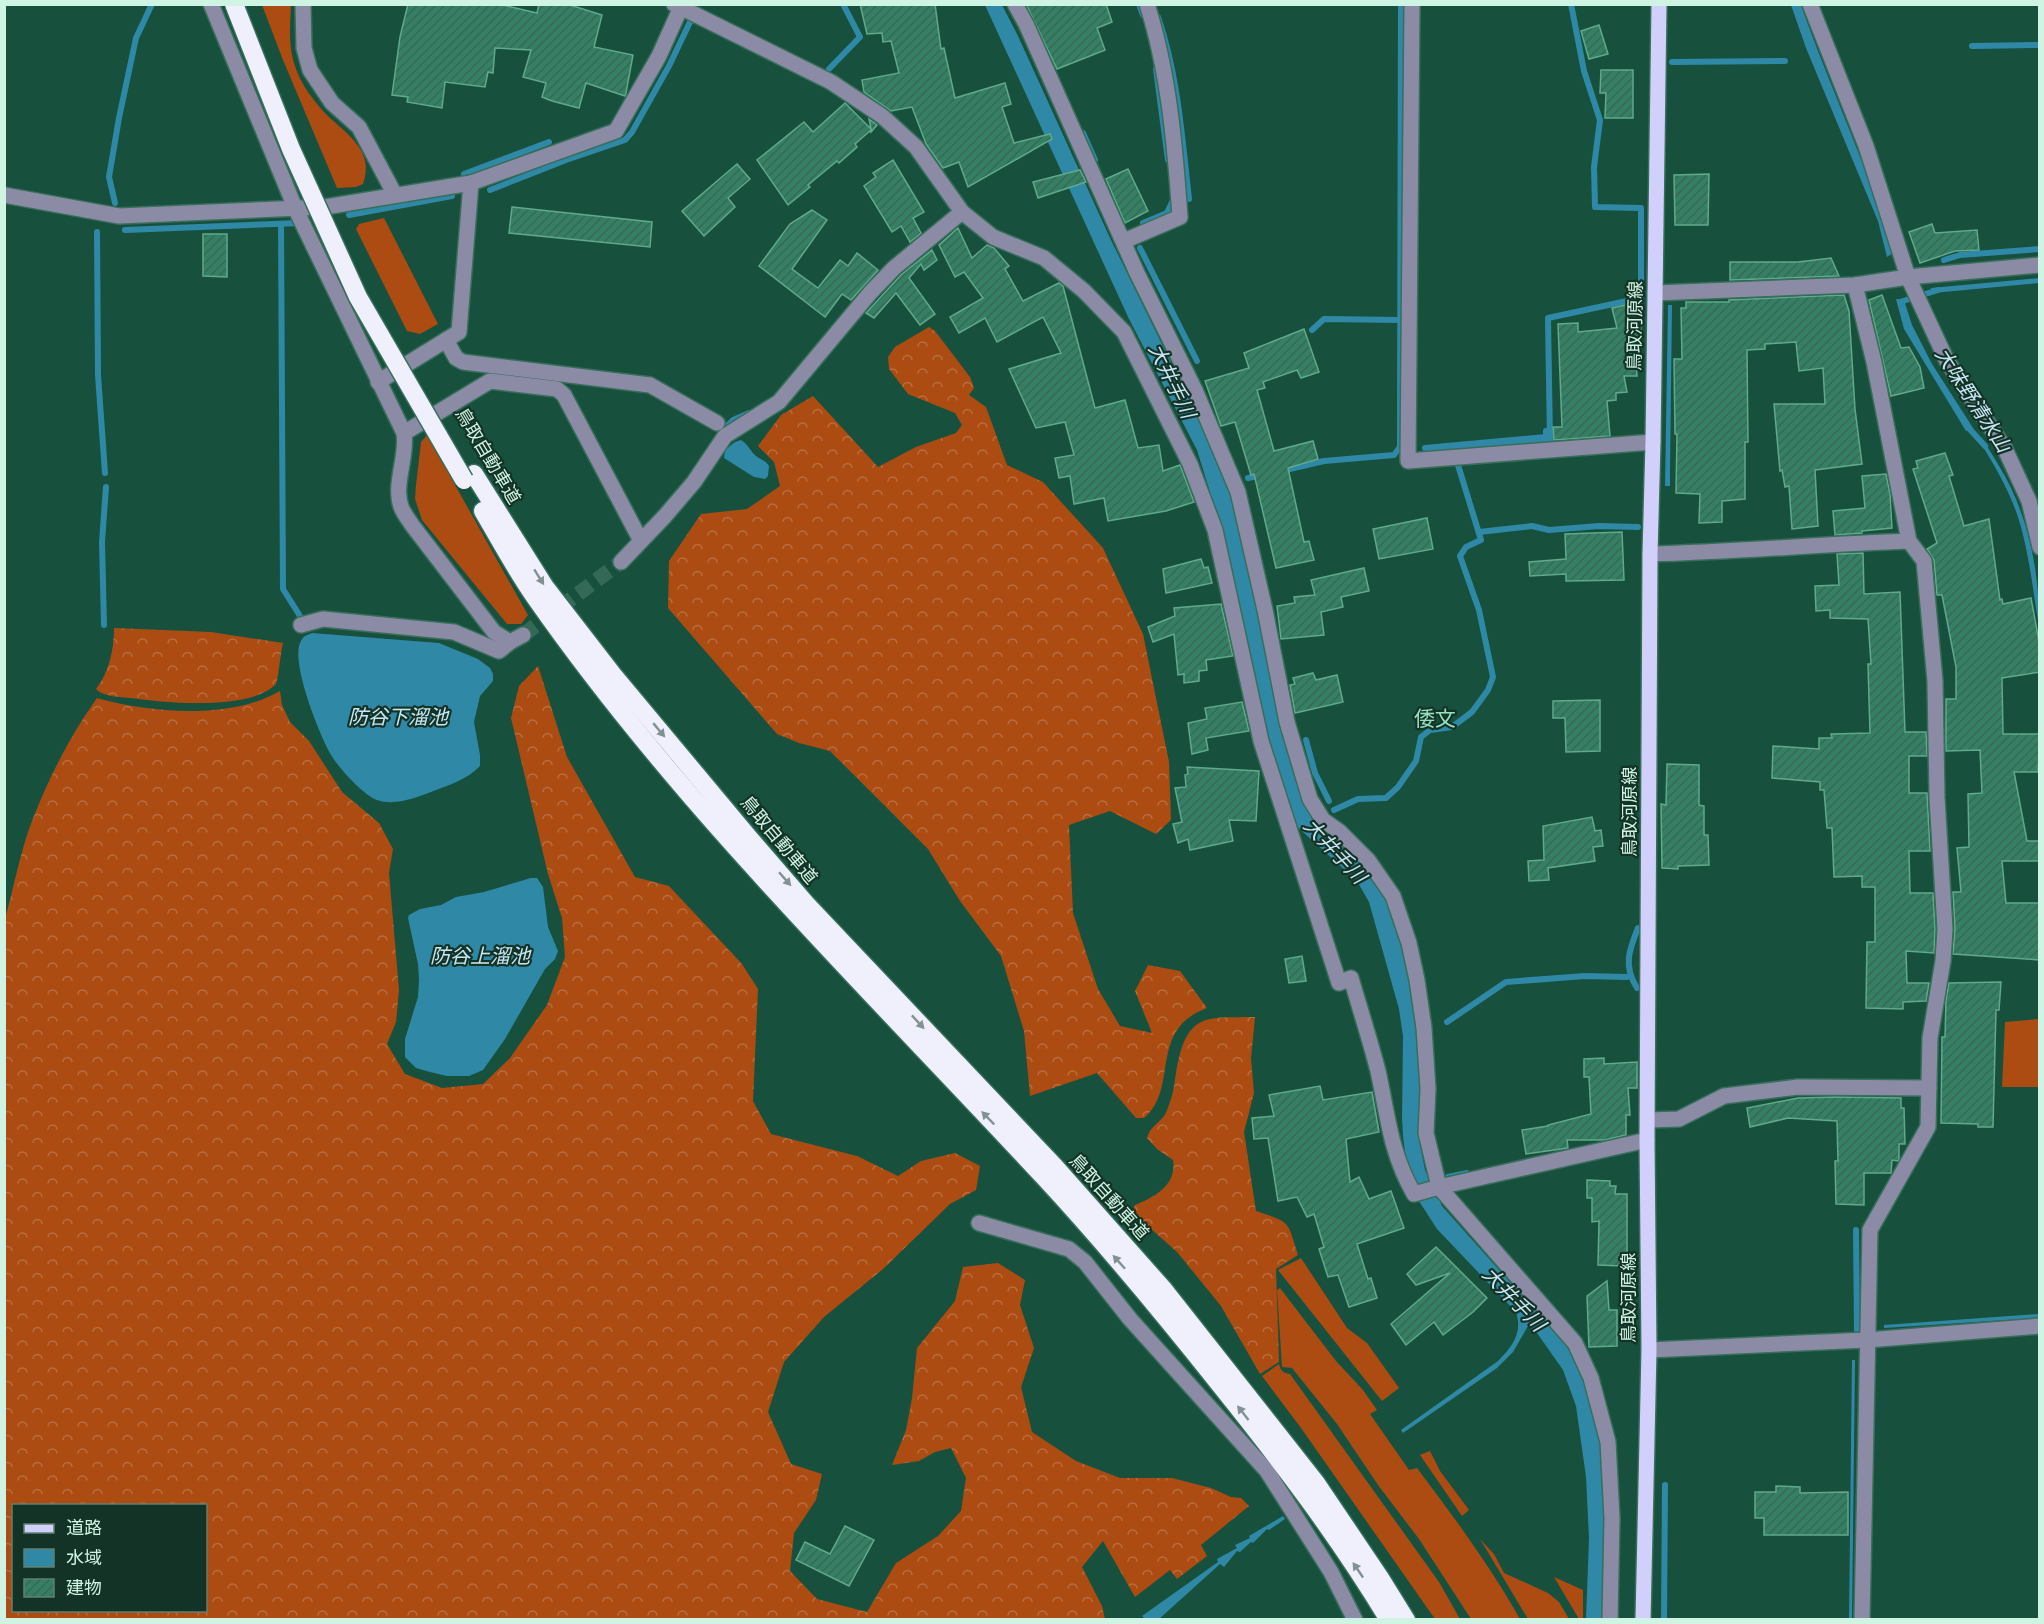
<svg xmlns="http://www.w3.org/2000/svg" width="2044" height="1624" font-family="'IBM Plex Sans','Noto Sans JP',sans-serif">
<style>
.grass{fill:#ac4b12}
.forest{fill:url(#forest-crowns);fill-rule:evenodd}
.water{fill:#3088a7}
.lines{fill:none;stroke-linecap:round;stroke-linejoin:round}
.stream{stroke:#3088a7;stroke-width:6}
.building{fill:url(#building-hatch);stroke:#60a98b;stroke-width:1.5}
.minor-tunnel{stroke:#336956;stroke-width:15;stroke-dasharray:15 8;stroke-linecap:butt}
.minor-casing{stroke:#386e5b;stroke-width:18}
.major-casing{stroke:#386e5b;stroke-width:18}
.highway-casing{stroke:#386e5b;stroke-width:21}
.minor{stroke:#8b8ba5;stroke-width:15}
.major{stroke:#d1d0fb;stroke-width:15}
.highway{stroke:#eff0fc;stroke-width:18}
.highway-bridge-casing{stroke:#386e5b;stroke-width:21;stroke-linecap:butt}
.highway-bridge{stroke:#eff0fc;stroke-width:18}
.oneway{fill:#829292}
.labels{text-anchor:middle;stroke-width:4.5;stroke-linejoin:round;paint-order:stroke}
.street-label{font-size:18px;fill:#d0f4e3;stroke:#143327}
.water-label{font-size:20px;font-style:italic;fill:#c7e7f4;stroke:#143327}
.quarter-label{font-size:21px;fill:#96e0c0;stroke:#143327}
</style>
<defs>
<pattern id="forest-crowns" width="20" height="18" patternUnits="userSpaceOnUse" patternTransform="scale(1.5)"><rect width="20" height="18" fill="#ac4b12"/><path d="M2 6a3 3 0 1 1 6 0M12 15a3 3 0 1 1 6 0" fill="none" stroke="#ba6e40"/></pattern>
<pattern id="building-hatch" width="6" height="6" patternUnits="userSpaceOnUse" patternTransform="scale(1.5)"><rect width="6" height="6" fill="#358064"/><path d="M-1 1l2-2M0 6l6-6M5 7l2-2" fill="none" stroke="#396756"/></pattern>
</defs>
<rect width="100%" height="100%" fill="#17513d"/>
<g class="grass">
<path d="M262 5H291C290 26 288 49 296 69 301 84 313 100 324 112 343 132 376 149 363 184L356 187 337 188 283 60Z"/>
<path d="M384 218 438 324 420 334 407 331 356 229 359 224Z"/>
<path d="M427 435 528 615 521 624H507L422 520 415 499 416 485 421 442Z"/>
<path d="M2039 1019V1087H2002L2005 1022Z"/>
<path d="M1301 1258 1347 1328 1367 1343 1399 1388 1382 1401 1278 1270Z"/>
<path d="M1280 1288 1336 1361 1363 1390 1377 1410 1370 1414 1409 1470 1417 1468C1454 1517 1490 1566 1520 1619H1471L1419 1539 1378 1485 1337 1424 1292 1368 1282 1367 1277 1290Z"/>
<path d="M1279 1364C1281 1371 1283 1373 1290 1374L1439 1582 1460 1619H1435L1301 1428 1262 1376Z"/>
<path d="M1430 1451 1440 1471 1469 1510 1462 1516 1420 1455Z"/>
<path d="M1480 1539 1494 1554 1504 1573 1548 1593 1559 1602 1569 1619H1528Z"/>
<path d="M1554 1577 1583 1590V1619H1579Z"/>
</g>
<g class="forest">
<path d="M929 327 935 331 970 377 974 388 969 395 986 407 1007 465 1043 482 1103 548 1143 634 1169 762 1171 820 1156 834 1110 811 1069 825 1073 913 1098 989 1120 1026 1152 1033 1135 991 1148 965 1180 971 1207 1008C1147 1030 1180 1088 1144 1118H1136L1097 1073 1030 1096 1024 1031 1001 956 960 901 928 849 830 751 799 743 777 734 668 608 669 561 701 514 747 509 780 486 774 462 758 446 781 415 813 396 878 467 916 447 956 433 962 425 955 413 908 394 889 369 888 357 895 347Z"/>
<path d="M114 628 211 632 283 643C281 650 278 681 276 684 250 711 165 703 131 698 120 697 104 697 96 689 109 672 114 650 114 628Z"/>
<path d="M538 666 567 757 635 877 669 886 742 964 758 989 753 1101 771 1134 857 1156 898 1176 921 1161 955 1153 980 1166 976 1190 950 1204 883 1269 824 1317 784 1362 768 1412 791 1464 822 1474 816 1500 794 1533 790 1571 817 1599 867 1612 896 1563 938 1536 961 1511 966 1478 951 1448 935 1452 919 1461 892 1465 906 1430 912 1398 917 1348 955 1301 963 1267 998 1263 1025 1280 1020 1305 1034 1348 1021 1387 1032 1432 1076 1461 1120 1478H1172L1211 1488 1231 1497 1241 1498 1249 1506 1201 1545 1207 1556 1177 1579 1170 1570 1135 1597 1103 1541 1082 1567 1102 1606 1105 1619H5V919C14 887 20 852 32 821 49 777 70 736 97 698 150 713 231 720 280 691L282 705 290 722 309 741 342 792 379 823 393 849 389 873 399 990 396 1022 387 1044 405 1074 442 1088 483 1084 510 1058 547 1005 565 957 562 918 548 874 511 718 519 686ZM14 1506H206V1610H14Z"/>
<path d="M1255 1017 1251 1058 1254 1093 1244 1132 1256 1211C1291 1223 1287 1220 1298 1255L1276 1269 1279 1362 1260 1374 1221 1306 1177 1252 1132 1212 1135 1205C1155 1197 1177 1185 1173 1160L1157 1149 1147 1138C1150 1127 1157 1125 1164 1116 1167 1112 1169 1104 1171 1099 1175 1087 1175 1074 1178 1062 1189 1011 1211 1018 1255 1017Z"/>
</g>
<g class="water">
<path d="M985 5H1002L1018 36 1110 238 1220 463 1242 533 1266 636 1286 748 1306 807 1330 835 1349 851 1375 877 1390 907 1404 954 1416 1017 1419 1077V1139L1425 1170 1442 1206 1566 1345 1587 1380 1601 1445 1606 1489 1605 1619H1586L1589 1538 1586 1477 1576 1406 1563 1370 1537 1333 1528 1326 1513 1352 1497 1368 1403 1433 1401 1430 1498 1361C1512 1347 1523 1333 1516 1312L1437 1229 1417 1198 1407 1167 1403 1136 1402 1118 1403 1036 1399 1009 1369 902 1357 881 1293 823 1263 729 1219 521 1197 450 1129 319Z"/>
<path d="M1791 5H1801C1830 88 1869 168 1893 253L1887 257 1878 221 1806 48Z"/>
<path d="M2039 278V283L1933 293 1931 288Z"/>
<path d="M1896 299 1904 300 1912 325 1932 364 1973 428 1966 431 1904 329Z"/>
<path d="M1668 305H1672L1670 471V486H1665Z"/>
<path d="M741 440C748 444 750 451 756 456 761 460 765 460 769 466L768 476 765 479 754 477 724 458 725 450 735 442Z"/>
<path d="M1983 440C1993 456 2003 471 2011 488 2031 530 2040 580 2039 627 2033 590 2029 552 2018 517 2009 490 1995 466 1980 442Z"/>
<path d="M312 633 439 643 478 659 490 668 493 674V681L480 696 474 722 480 755V766C467 780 448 785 431 792 415 798 395 806 377 800 363 795 339 768 331 755 320 736 289 660 301 641 303 636 307 635 312 633Z"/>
<path d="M531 878H537L543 887 548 927 558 951 555 959 545 969 505 1039 483 1070 469 1076H447L430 1072 416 1068 405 1057V1039L418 997 419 980 418 964 408 918 409 915 420 909 441 905 456 897 484 892Z"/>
<path d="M2039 1314V1318L1884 1328V1325Z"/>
<path d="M1852 1360H1855L1852 1619 1849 1620Z"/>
<path d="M1283 1516 1285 1519 1269 1530 1267 1529 1253 1543 1251 1542 1240 1552 1237 1551 1224 1567 1220 1564 1159 1619H1145L1142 1616 1218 1562 1217 1559 1237 1548 1235 1545 1250 1538 1249 1536Z"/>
</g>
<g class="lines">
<g class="stream">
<path d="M1139 4 1143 15"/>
<path d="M1158 17C1178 75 1182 138 1189 199"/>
<path d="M1972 46 2040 45"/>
<path d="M1672 62 1785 61"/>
<path d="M829 69 860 37 843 4"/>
<path d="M1156 69 1168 160"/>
<path d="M1083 133 1095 160"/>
<path d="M464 174 549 142"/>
<path d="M490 190 566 160 625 140 632 132 669 66 690 22"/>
<path d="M115 203 109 177 119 118 136 38 152 4"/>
<path d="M349 215 452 196"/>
<path d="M1143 223 1167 213 1173 200"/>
<path d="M281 224 283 589 300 616"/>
<path d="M125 230 300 223"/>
<path d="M97 232 98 375 105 473"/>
<path d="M1140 248 1197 361"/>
<path d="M1944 260 1960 255 2040 249"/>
<path d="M1901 305 1900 302 1938 290"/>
<path d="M1312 330 1324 319 1400 320"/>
<path d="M1966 425 1985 446"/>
<path d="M725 428 733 420 749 413"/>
<path d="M1425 448 1546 437V431"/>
<path d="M1429 452 1550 441 1548 318 1641 298V208L1595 207 1594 167 1600 120 1584 71 1571 4"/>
<path d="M1281 471 1324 461 1394 455 1400 447 1401 4"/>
<path d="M1248 478 1262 475"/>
<path d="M1479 532 1532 526 1549 530 1599 526 1638 527"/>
<path d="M104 625 102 542 106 487"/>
<path d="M1306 740 1315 773 1329 801"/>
<path d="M1334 810 1358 799 1386 798 1398 787 1416 761 1421 737 1430 730 1452 727 1472 712 1488 690 1493 677 1479 610 1460 556 1466 547 1481 540 1458 465"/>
<path d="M1637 988C1623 966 1629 950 1638 928"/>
<path d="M1447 1022 1506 982 1585 976 1627 977"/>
<path d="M1448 1177 1467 1173"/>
<path d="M1856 1230 1857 1330"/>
<path d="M1664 1620 1665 1485"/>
</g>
</g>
<g class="building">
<path d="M408 4H498L537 13 539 4H567L602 15 594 47 633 55 626 93 625 96 586 83 579 108 552 101 542 97 546 83 523 77 531 50 495 48 493 73 488 72 485 87 445 82 442 108 407 102 408 97 392 95 400 37Z"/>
<path d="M860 4H935L941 49 944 48 955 98 1005 83 1011 104 1002 107 1014 143 1050 134 1052 139 968 187 959 162 943 168 926 144 912 107 891 111 864 92 862 80 899 73 891 41 883 42 882 33 867 34Z"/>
<path d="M1026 4H1106L1112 22 1097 28 1105 50 1057 69Z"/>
<path d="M1599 25 1608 54 1589 59 1581 31Z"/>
<path d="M1601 70H1633V118H1605L1606 93H1600Z"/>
<path d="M845 103 871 129 869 119 877 125 871 132V130L855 144 857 147 839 163 837 161 808 185 810 187 788 205 757 160 804 122 813 132Z"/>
<path d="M893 160 924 212 913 218 921 233 910 242 901 226 892 232 864 186 876 177 873 173Z"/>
<path d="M737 164 750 179 728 198 735 207 704 236 682 211Z"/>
<path d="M1128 169 1148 211 1125 223 1106 179Z"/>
<path d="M1080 170 1086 182 1038 198 1033 182Z"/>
<path d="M1709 174 1708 225H1675L1674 175Z"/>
<path d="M512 207 652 222 650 247 509 233Z"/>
<path d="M812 210 827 220 792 269 818 288 840 260 848 266 857 253 878 270 851 300 842 294 825 317 759 266 790 224Z"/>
<path d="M1932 224 1935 233 1977 230 1979 250 1955 251 1920 263 1909 232Z"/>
<path d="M958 228 972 258 987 245 994 248 1009 266 1005 269 1023 301 1059 283 1063 286 1095 408 1125 400 1138 448 1159 445 1163 471 1180 465 1194 502 1166 511 1108 521 1104 498 1074 504 1070 476 1059 478 1055 458 1074 455 1065 422 1036 428 1009 369 1061 353 1043 317 997 342 985 318 959 333 950 317 983 298 964 272 955 277 939 245Z"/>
<path d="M203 234H227V277L203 276Z"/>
<path d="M932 250 937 260 924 270 921 264 909 278 935 314 920 325 896 293 874 318 866 313 901 275Z"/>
<path d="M1831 258 1839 276 1730 280V262H1798Z"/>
<path d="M1844 295 1849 311 1855 409 1862 464 1815 470 1818 526 1792 529 1789 486 1785 487 1782 470 1780 471 1774 404H1825L1823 368 1799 371 1796 342 1765 344V349L1747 350 1748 442H1745V499L1722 501V522L1699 523 1700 494 1676 493 1677 434H1675L1674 359H1682L1681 308H1686V302H1729V300Z"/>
<path d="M1882 295 1901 348 1909 347 1920 367 1924 388 1891 396 1869 300Z"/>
<path d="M1639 302 1643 320H1641L1640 363 1636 364 1637 376H1624L1627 392 1616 393V400L1607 401 1610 436 1554 440 1553 427H1562L1558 324 1578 323V332L1617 328 1612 308Z"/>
<path d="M1304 329 1319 372 1301 378 1297 370 1263 382 1265 388 1257 390 1274 451 1313 441 1318 459 1288 468 1304 542 1309 541 1314 560 1276 568 1254 474 1251 475 1235 422 1221 426 1205 381 1249 368 1244 353Z"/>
<path d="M1945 453 1953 475 1949 476 1964 526 1989 519 2000 600 2002 599 2003 604 2031 598 2040 647V672L2002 678 2003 734H2040L2038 772H2014L2027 841H2039V861H2002L2006 903H2040V960L1953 954 1955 929 1953 892H1961L1957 848 1969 847 1968 794 1982 793 1980 750 1946 751V699H1956V667L1942 595H1937L1934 560 1927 549 1937 543 1913 469 1918 468 1916 461Z"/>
<path d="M1886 474 1890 494 1892 528 1862 531V533L1835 535 1833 511 1865 508 1862 476Z"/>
<path d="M1427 518 1433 549 1379 559 1373 529Z"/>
<path d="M1622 532 1624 580 1566 581V574L1530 576 1529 562 1566 559 1565 534Z"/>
<path d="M1863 553 1864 594 1900 592 1905 732H1926L1927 756H1909V793H1927L1930 851H1909L1910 893H1933L1935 929 1934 953 1906 951 1907 983H1929L1926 1001 1903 1002V1009L1866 1008 1867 942H1875V887H1862V876L1834 877 1832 828H1827L1824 790H1820V782L1772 778 1773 746 1819 749V738H1832L1831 734 1870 733 1868 664H1871L1868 619 1830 618V610L1816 611 1815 586 1839 585 1837 554Z"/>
<path d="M1201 559 1204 568 1208 567 1212 583 1166 593 1163 569Z"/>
<path d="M1364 568 1369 591 1341 597 1343 607 1321 612 1324 635 1281 639 1277 606 1295 603 1294 597 1315 595 1311 580Z"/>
<path d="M1221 604 1233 656 1206 660 1207 670 1199 671V681L1184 683V674L1178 675 1174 634 1153 642 1148 627 1175 616 1174 608Z"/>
<path d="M1313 673 1316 680 1337 675 1343 702 1295 713 1290 685 1295 684 1293 678Z"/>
<path d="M1600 700V751L1566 752 1565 718H1553V701Z"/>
<path d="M1242 702 1249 731 1206 738 1208 750 1192 754 1188 723 1207 719 1205 708Z"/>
<path d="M1667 764 1699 765V805L1704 806V835H1708L1709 865 1678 866V869L1662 868 1661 804 1666 805Z"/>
<path d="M1187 767 1259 771 1256 821 1229 820 1233 841 1190 850 1188 839 1178 843 1173 824 1182 822 1175 788 1186 787 1185 775 1188 774Z"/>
<path d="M1592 817 1595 831 1601 830 1603 846 1593 847 1595 861 1548 868 1549 880 1529 881 1528 861 1544 860 1543 826Z"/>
<path d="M1302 956 1306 981 1289 983 1285 959Z"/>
<path d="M2001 982 1999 1010H1996L1993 1127H1978V1124L1941 1123 1942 1037H1945L1946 1000 1949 983Z"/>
<path d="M1604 1058V1064L1637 1062V1088H1628L1630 1115H1626V1135L1605 1140H1567L1568 1148 1526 1154 1522 1130 1548 1126V1125L1591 1114 1589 1077H1584V1059Z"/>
<path d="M1320 1086 1323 1100 1372 1092 1379 1132 1346 1139 1350 1182 1359 1177 1369 1199 1391 1191 1404 1228 1357 1244 1368 1279 1371 1278 1377 1298 1349 1307 1338 1275 1328 1277 1319 1249 1324 1247 1314 1214 1307 1217 1297 1197 1278 1201 1268 1138 1254 1139 1252 1118 1274 1116 1269 1095Z"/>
<path d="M1836 1097 1901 1098V1108H1904L1905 1144H1899V1159L1898 1161 1892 1160 1891 1173H1864V1205L1836 1204 1835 1161H1838L1837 1121 1788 1118 1750 1127 1747 1108 1798 1098Z"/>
<path d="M1587 1180 1610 1181V1186H1616L1615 1194H1627V1263H1623V1266L1598 1265 1599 1221 1592 1222V1198H1587Z"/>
<path d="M1436 1247 1487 1298 1473 1312 1443 1335 1434 1322 1406 1345 1391 1324 1450 1273 1416 1285 1407 1274Z"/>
<path d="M1607 1281 1609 1310H1617V1346L1589 1347 1587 1296Z"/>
<path d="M1776 1486 1800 1487V1493L1848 1492V1535H1764V1518H1755V1492H1776Z"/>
<path d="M845 1526 874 1540 849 1586 796 1560 805 1542 830 1554Z"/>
</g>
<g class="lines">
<path class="minor-tunnel" d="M523 635 621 562"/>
<g class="minor-casing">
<g id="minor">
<path d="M211 4 296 210 404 433C408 457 392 486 402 509 404 514 409 520 412 525L494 632 510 642 523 635"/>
<path d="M303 4 304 48 310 70 332 103 359 127 395 195"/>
<path d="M674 4 831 82 882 116 916 147 962 212 993 237 1044 258 1084 291 1124 332 1190 464 1215 530 1261 741 1339 983 1351 978C1360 1009 1370 1040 1378 1071 1388 1116 1390 1152 1414 1194L1439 1187 1647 1140"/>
<path d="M1015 4 1026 24 1137 273 1195 390 1238 492 1265 610 1287 722 1310 799 1323 820 1340 832 1368 860 1393 896 1409 943 1417 980 1424 1028 1428 1089 1426 1133 1439 1187 1575 1343 1591 1378 1608 1442 1612 1518 1610 1620"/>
<path d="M1412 4 1408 461 1653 442"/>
<path d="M1810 4 1866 146 1908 277 1947 361 2005 449 2029 501 2040 547"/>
<path d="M4 195 119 216 325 207 471 183 616 131 659 56 681 7"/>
<path d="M1124 241 1180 217C1175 146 1169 73 1147 4"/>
<path d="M1855 285 1874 362 1909 541 1924 561 1935 681 1937 798 1945 929 1943 961 1930 1038 1928 1127 1870 1230 1862 1620"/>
<path d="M1655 293 1855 285 1908 277 2040 265"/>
<path d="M446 340 456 358 463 362 650 385 717 423"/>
<path d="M378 382 459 332 471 183"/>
<path d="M404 433 490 381 557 389 564 395 641 541"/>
<path d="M1650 554C1736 552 1822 544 1909 541"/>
<path d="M621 562 665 516 694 482 725 436 779 402 870 293 894 268 962 212"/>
<path d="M301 625 323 619 454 632 499 651 510 642"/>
<path d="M1649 1120 1679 1119 1724 1096 1798 1087 1929 1088"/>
<path d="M979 1223 1069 1249 1085 1262 1130 1319 1267 1471 1331 1572 1355 1620"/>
<path d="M1649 1350 1867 1340 2040 1326"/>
</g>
</g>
<g class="major-casing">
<path id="major" d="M1643 1620 1649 1350 1647 1140 1650 554 1653 442 1659 4"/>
</g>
<g class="highway-casing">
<g id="highway">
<path d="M474 474 545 587 613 675 749 838 806 904 1055 1167 1164 1290 1316 1483 1380 1578 1406 1620"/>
<path d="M483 511C500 540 516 570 535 597 683 809 869 988 1044 1177 1106 1244 1164 1314 1221 1386 1281 1461 1339 1537 1389 1620"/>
</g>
</g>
<use href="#minor" class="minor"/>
<use href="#major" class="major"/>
<use href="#highway" class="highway"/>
<g class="highway-bridge-casing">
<path id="highway-bridge" d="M234 4 291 149 358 297 464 480"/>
</g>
<use href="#highway-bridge" class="highway-bridge"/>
</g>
<defs><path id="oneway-solid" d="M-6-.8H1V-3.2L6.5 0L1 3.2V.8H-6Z" transform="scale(1.5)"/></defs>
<g class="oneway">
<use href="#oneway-solid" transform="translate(539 577) rotate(58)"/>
<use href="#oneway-solid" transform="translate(659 730) rotate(50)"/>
<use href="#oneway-solid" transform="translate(785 879) rotate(49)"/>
<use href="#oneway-solid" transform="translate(918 1022) rotate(47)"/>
<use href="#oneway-solid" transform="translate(988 1118) rotate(-134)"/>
<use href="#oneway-solid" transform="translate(1119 1262) rotate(-132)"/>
<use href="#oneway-solid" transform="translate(1243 1413) rotate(-128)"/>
<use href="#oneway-solid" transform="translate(1358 1570) rotate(-124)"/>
</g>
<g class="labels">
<g class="street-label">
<text transform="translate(1635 326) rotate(-89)" y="6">鳥取河原線</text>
<text transform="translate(488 456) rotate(59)" y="6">鳥取自動車道</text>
<text transform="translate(1630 812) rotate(-90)" y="6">鳥取河原線</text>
<text transform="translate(779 840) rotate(50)" y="6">鳥取自動車道</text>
<text transform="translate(1109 1197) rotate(48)" y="6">鳥取自動車道</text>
<text transform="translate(1629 1298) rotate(-90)" y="6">鳥取河原線</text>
</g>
<g class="water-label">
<text transform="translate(1172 381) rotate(64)" y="7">大井手川</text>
<text transform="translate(1973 400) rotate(57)" y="7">大味野清水山</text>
<text x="398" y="724">防谷下溜池</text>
<text transform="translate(1335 851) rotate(47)" y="7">大井手川</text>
<text x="480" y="963">防谷上溜池</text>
<text transform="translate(1514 1299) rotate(46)" y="7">大井手川</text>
</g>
<g class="quarter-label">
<text x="1435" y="726">倭文</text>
</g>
</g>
<rect width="2044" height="1624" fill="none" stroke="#d0f4e3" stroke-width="12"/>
<rect x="12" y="1504" width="195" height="108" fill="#143327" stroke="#5f8072" stroke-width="1.5"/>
<rect x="24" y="1524" width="30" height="9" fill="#d1d0fb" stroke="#5f8072" stroke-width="1.5"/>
<text x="66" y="1534" font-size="18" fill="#d0f4e3">道路</text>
<rect x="24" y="1549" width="30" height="18" fill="#3088a7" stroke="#5f8072" stroke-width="1.5"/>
<text x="66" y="1564" font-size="18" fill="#d0f4e3">水域</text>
<rect x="24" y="1579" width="30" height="18" fill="url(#building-hatch)" stroke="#5f8072" stroke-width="1.5"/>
<text x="66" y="1594" font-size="18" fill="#d0f4e3">建物</text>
</svg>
